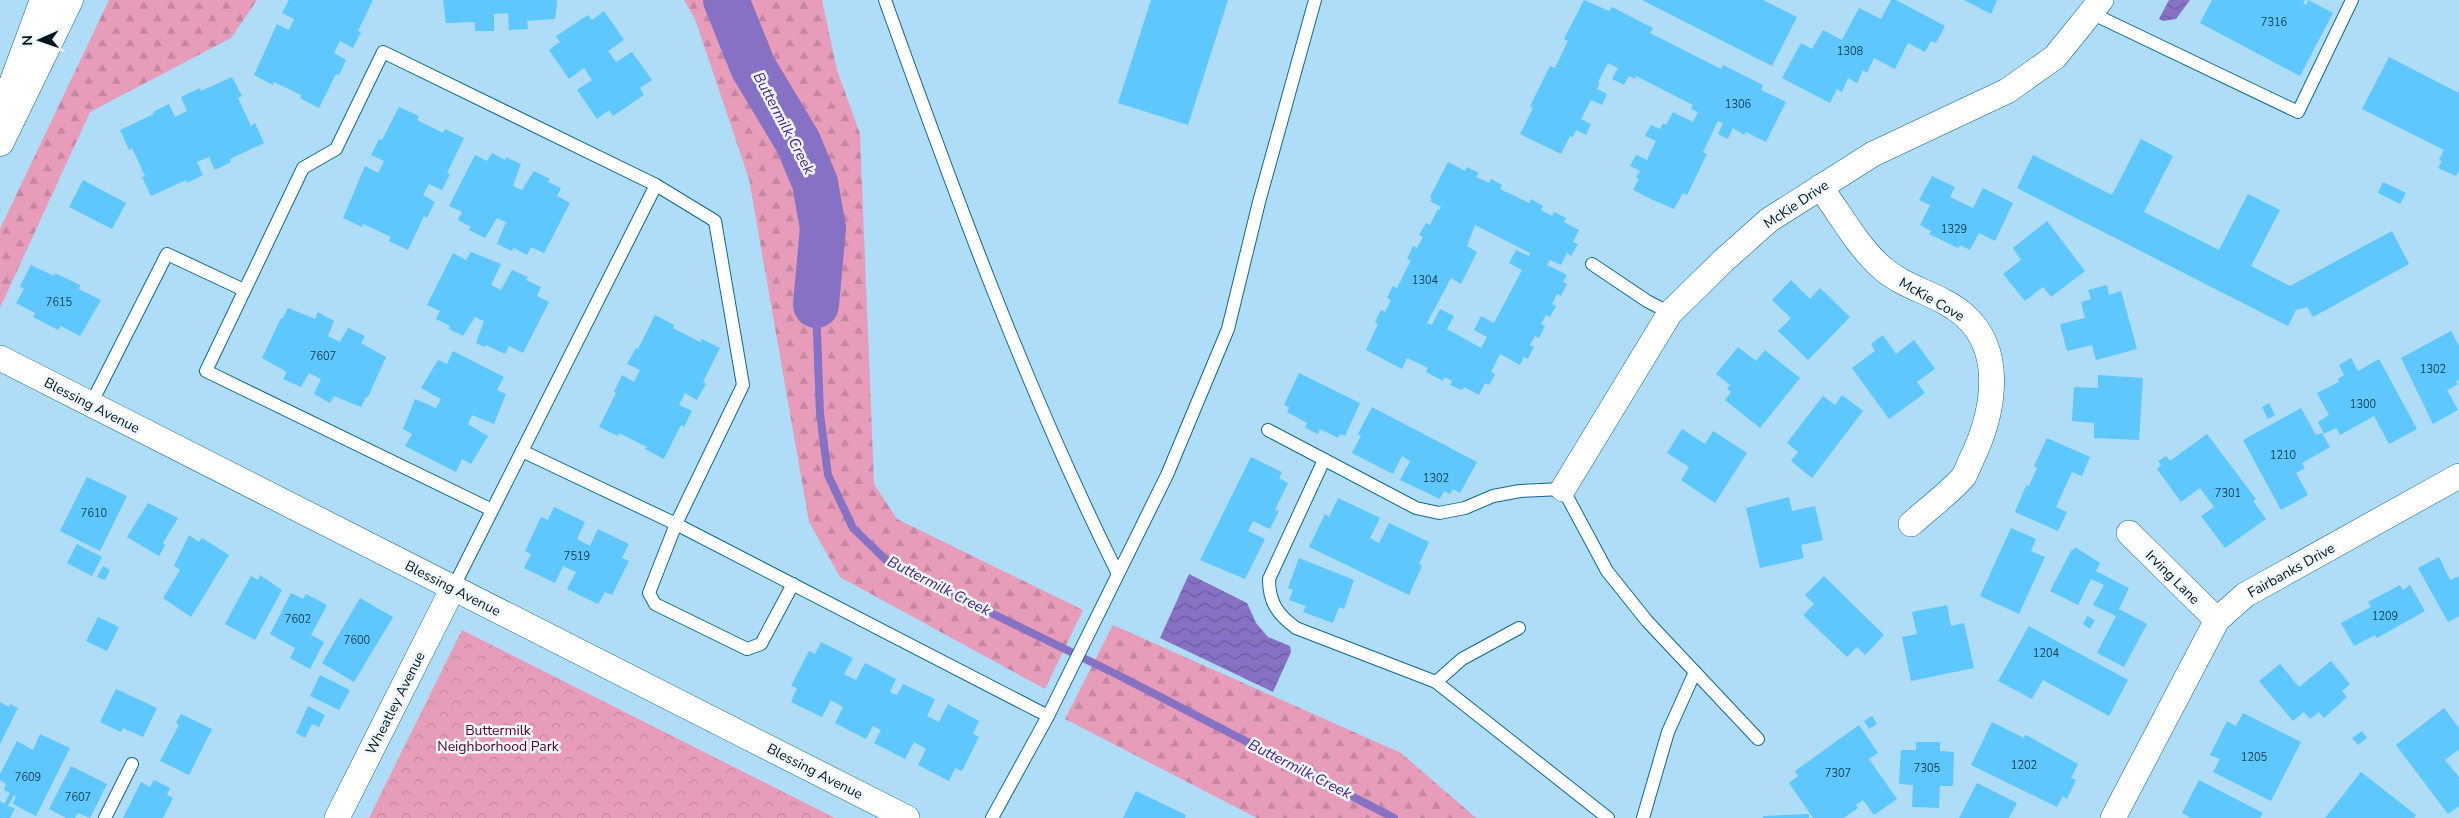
<svg xmlns="http://www.w3.org/2000/svg" width="2459" height="818" font-family="'Nunito Sans',sans-serif">
<style>
.forest{fill:url(#forest-firs)}
.park{fill:url(#park-crowns)}
.water{fill:url(#water-waves)}
.lines{fill:none;stroke-linecap:round;stroke-linejoin:round}
.stream{stroke:#8671c4;stroke-width:8}
.river{stroke:#8671c4;stroke-width:46}
.building{fill:#5ec7fd;fill-rule:evenodd}
.service-casing{stroke:#0d6990;stroke-width:14}
.minor-casing{stroke:#0d6990;stroke-width:26}
.secondary-casing{stroke:#0d6990;stroke-width:29}
.motorway-casing{stroke:#0d6990;stroke-width:29}
.service{stroke:#fff;stroke-width:12}
.minor{stroke:#fff;stroke-width:25}
.secondary{stroke:#fff;stroke-width:28}
.motorway{stroke:#fff;stroke-width:28}
.labels{text-anchor:middle;stroke-width:5;stroke-linejoin:round;paint-order:stroke}
.number-label{font-size:11px;fill:#184057}
.street-label{font-size:14px;fill:#001320;stroke:#f0f7fb}
.park-label{font-size:14px;fill:#570031;stroke:#f0f7fb}
.water-label{font-size:15px;font-style:italic;fill:#441f82;stroke:#f0f7fb}
</style>
<defs>
<pattern id="forest-firs" width="22" height="20" patternUnits="userSpaceOnUse" patternTransform="scale(1.25)"><rect width="22" height="20" fill="#e79cba"/><path d="M5 1l3.5 6h-7zM16 11l3.5 6h-7z" fill="#c486a0"/></pattern>
<pattern id="park-crowns" width="20" height="18" patternUnits="userSpaceOnUse" patternTransform="scale(1.25)"><rect width="20" height="18" fill="#e79cba"/><path d="M2 6a3 3 0 1 1 6 0M12 15a3 3 0 1 1 6 0" fill="none" stroke="#c486a0"/></pattern>
<pattern id="water-waves" width="16" height="10" patternUnits="userSpaceOnUse" patternTransform="scale(1.25)"><rect width="16" height="10" fill="#8671c4"/><path d="M0 5q4-4 8 0t8 0" fill="none" stroke="#6b5c9f"/></pattern>
</defs>
<rect width="100%" height="100%" fill="#afdcf6"/>
<g class="forest">
<path d="M109 0H257L231 38 90 112 0 308V229Z"/>
<path d="M684 0H822L837 70 860 134 874 484 897 519 1083 610 1045 689 840 577 809 522 749 179 695 19Z"/>
<path d="M1113 625 1401 753 1476 818H1257L1065 719Z"/>
</g>
<path class="park" d="M462 630 835 818H369Z"/>
<g class="water">
<path d="M2169 0H2190L2176 19 2163 21 2159 19Z"/>
<path d="M1189 574 1247 603 1256 623 1268 637 1290 646 1291 652 1273 692 1160 638Z"/>
</g>
<g class="lines">
<path class="stream" d="M816 305 820 414 828 475 853 528 889 563 1120 676 1394 818"/>
<path class="river" d="M726 0 753 67 798 142 815 183 823 228 816 305"/>
</g>
<g class="building">
<path d="M289 0H373L358 31 361 32 353 48 340 41 334 53 346 60 339 75 336 74 319 108 300 98 301 95 274 82 273 85 254 75 277 24 289 30 294 19 282 13Z"/>
<path d="M443 0H557V5L555 19 527 21 528 29 509 30 508 13 494 14V31H475V22L446 23Z"/>
<path d="M1151 0H1228L1188 125 1118 103Z"/>
<path d="M1584 0 1609 11 1612 7 1653 28 1650 33 1721 69 1723 65 1763 85 1761 90 1786 102 1766 142 1746 132 1744 135 1733 128 1728 139 1718 134 1723 123 1718 121 1703 152 1707 154 1687 195 1683 193 1674 209 1653 200 1633 190 1639 179 1636 177 1640 171 1630 166 1636 155 1647 160 1656 141 1645 136 1651 125 1660 129 1663 123 1666 125 1673 112 1693 122 1698 112 1691 109 1693 105 1636 76 1635 79 1629 76 1624 85 1612 79 1618 68 1608 63 1598 82 1600 83 1597 89 1607 94 1602 105 1591 100 1581 119 1591 124 1586 135 1576 130 1573 137 1570 136 1561 154 1520 134 1533 108 1530 106 1550 66 1555 68 1568 41 1564 39Z"/>
<path d="M1642 0H1763L1797 17 1772 66Z"/>
<path d="M1891 0H1896L1945 26 1936 43 1931 41 1925 52 1908 43 1895 69 1874 58 1867 73 1863 70 1857 83 1848 78 1842 92 1837 89 1830 103 1782 78 1801 43 1812 49 1823 30 1842 40 1859 8 1881 19Z"/>
<path d="M1964 0H1997L1991 14Z"/>
<path d="M2212 0H2305L2303 3 2306 5 2308 0 2333 13 2300 76 2200 23Z"/>
<path d="M604 11 624 40 608 51 616 62 632 52 652 80 640 88 644 95 613 116 609 110 597 119 577 90 592 80 584 68 569 79 549 50 560 42 556 36 588 15 592 20Z"/>
<path d="M2389 57 2459 93V170L2456 176 2438 168 2442 161 2439 160 2444 150 2362 109Z"/>
<path d="M232 77 242 96 238 98 251 126 255 123 264 143 230 159 231 162 215 170 209 157 197 162 203 175 187 183 186 180 151 196 142 177 145 176 132 148 129 150 120 130 154 114 153 112 169 104 175 117 187 111 181 97 200 88 201 91Z"/>
<path d="M399 107 419 116 417 120 443 133 445 129 464 138 447 173 450 174 442 190 429 184 423 195 435 202 427 218 424 216 408 250 389 241 391 237 363 224 362 227 343 218 365 166 378 173 384 161 371 155 379 139 382 140Z"/>
<path d="M2141 139 2173 156 2144 212 2219 250 2248 194 2280 210 2251 266 2290 286 2392 231 2409 264 2313 317 2307 307 2296 310 2288 326 2017 188 2033 155 2112 195Z"/>
<path d="M492 153 505 160 506 157 521 164 513 186 522 190 534 171 550 179 548 182 561 188 557 196 570 203 544 253 531 247 527 255 514 248 512 251 497 244 506 222 497 218 485 238 469 230 471 227 458 220 462 212 449 206 475 155 487 161Z"/>
<path d="M1448 162 1465 171 1467 167 1479 173 1476 177 1489 183 1491 179 1502 185 1500 189 1529 203 1531 199 1543 206 1541 210 1552 216 1554 212 1566 218 1564 222 1579 230 1573 242 1578 244 1571 256 1567 253 1561 265 1550 260 1547 265 1567 275 1563 282 1567 284 1561 296 1557 294 1552 304 1556 306 1550 317 1546 315 1541 324 1545 326 1539 338 1535 336 1530 345 1534 347 1528 359 1524 357 1520 365 1500 354 1491 372 1495 374 1489 385 1485 383 1479 395 1464 387 1462 390 1450 385 1452 381 1444 377 1443 381 1426 372 1428 368 1407 358 1402 369 1366 350 1378 324 1375 322 1381 310 1385 312 1391 300 1387 298 1393 286 1397 288 1411 260 1407 259 1413 246 1417 248 1423 237 1419 235 1426 223 1430 225 1438 209 1440 210 1441 207 1430 201 1432 198 1430 197ZM1475 225 1530 253 1529 256 1516 250 1509 263 1522 270 1494 323 1481 316 1474 330 1487 337 1481 348 1447 329 1454 316 1440 309 1432 325 1427 323 1451 278 1461 284 1477 252 1467 246Z"/>
<path d="M1932 176 1955 187 1950 197 1973 208 1983 188 2013 203 1995 241 1979 233 1970 250 1960 245 1958 248 1929 234 1931 231 1920 225 1930 205 1919 200Z"/>
<path d="M83 180 126 203 112 229 69 207Z"/>
<path d="M2383 182 2406 193 2400 204 2378 193Z"/>
<path d="M2047 221 2085 271 2051 297 2043 287 2025 301 2003 274 2021 260 2013 248Z"/>
<path d="M471 252 501 264 491 285 501 290 512 270 528 277 526 280 541 287 537 296 549 302 523 353 509 346 505 354 486 345 484 347 476 343 484 321 475 317 463 336 449 329 450 326 436 319 440 311 427 305 453 253 466 260Z"/>
<path d="M31 265 54 276 55 273 80 285 79 289 101 300 80 336 61 326 58 330 33 317 35 313 16 303 24 289 20 286Z"/>
<path d="M1791 280 1810 299 1820 288 1850 317 1808 360 1778 331 1791 318 1772 300Z"/>
<path d="M2107 285 2109 295 2121 291 2137 349 2096 360 2092 345 2067 351 2060 324 2085 318 2081 302 2091 299 2088 290Z"/>
<path d="M288 308 315 319 318 312 334 321 328 336 340 342 348 328 365 336 361 343 386 357 368 397H366L361 407 334 396 330 403 314 394 321 379 309 373 301 387 283 379 287 372 262 358 281 318 282 319Z"/>
<path d="M655 315 674 325 673 328 700 342 702 339 720 348 703 382 706 384 697 400 685 393 679 405 692 411 684 427 681 425 664 459 645 449 647 447 619 433 618 436 599 427 616 393 614 392 622 375 634 382 640 370 627 364 636 348 638 349Z"/>
<path d="M2451 331 2459 346V380L2456 381 2458 384 2447 390 2458 410 2433 424 2401 358Z"/>
<path d="M1883 335 1896 354 1914 340 1935 369 1917 382 1925 393 1889 419 1852 368 1875 351 1871 344Z"/>
<path d="M1738 347 1756 361 1765 350 1800 378 1760 428 1725 400 1731 392 1727 389 1730 385 1716 374Z"/>
<path d="M453 351 504 377 497 390 506 394 494 424 472 415 468 424 488 436 471 464 462 459 456 472 405 446 412 434 403 429 415 399 436 408 441 399 421 388 438 360 447 364Z"/>
<path d="M2351 358 2358 371 2379 359 2417 429 2389 444 2374 416 2340 435 2336 428 2324 434 2318 422 2329 415 2317 393 2339 382 2338 379 2344 375 2339 365Z"/>
<path d="M1299 373 1360 403 1345 436 1340 434 1338 438 1320 429 1318 434 1305 428 1307 423 1287 412 1289 407 1284 405Z"/>
<path d="M2098 375 2143 378 2139 440 2094 438V423L2072 421 2074 387 2098 388Z"/>
<path d="M1842 395 1863 411 1812 478 1791 461 1798 452 1787 443 1823 396 1835 405Z"/>
<path d="M2269 403 2275 415 2268 419 2262 407Z"/>
<path d="M1372 407 1477 462 1460 493 1453 489 1450 494 1444 491 1440 499 1400 480 1410 461 1402 456 1393 474 1352 453 1361 436 1358 434Z"/>
<path d="M2301 408 2316 435 2322 433 2330 447 2302 463 2305 468 2296 473 2308 495 2281 510 2243 440Z"/>
<path d="M1682 429 1705 444 1713 431 1747 453 1715 503 1681 480 1689 467 1667 453Z"/>
<path d="M2207 434 2256 499 2253 501 2266 519 2225 548 2201 516 2214 507 2200 488 2181 502 2157 469 2161 465 2158 461 2166 456 2170 461Z"/>
<path d="M2047 438 2090 457 2082 476 2072 472 2056 507 2067 512 2058 531 2015 512 2025 488 2027 485 2029 486 2037 468 2034 466Z"/>
<path d="M1251 457 1282 472 1279 478 1288 483 1275 510 1279 511 1270 529 1253 521 1248 531 1265 539 1245 579 1200 560Z"/>
<path d="M87 477 127 496 100 551 60 531Z"/>
<path d="M1789 497 1792 511 1815 506 1823 540 1801 545 1804 558 1760 568 1746 508Z"/>
<path d="M1338 498 1380 518 1370 538 1375 541 1379 543 1389 523 1429 542 1419 564 1422 566 1409 595 1309 547 1325 514 1329 517Z"/>
<path d="M148 503 178 518 163 543 165 545 159 556 127 537Z"/>
<path d="M554 507 585 522 577 539 590 546 598 529 629 544 622 558 629 561 612 595 605 592 598 604 567 589 576 572 563 566 555 583 524 568 531 554 525 551 541 517 548 520Z"/>
<path d="M2011 528 2036 539 2031 551 2045 557 2019 614 1980 596Z"/>
<path d="M189 535 199 542 202 538 229 555 191 617 163 598 180 570 174 566Z"/>
<path d="M77 544 102 557 92 576 67 563Z"/>
<path d="M2075 547 2100 563 2096 571 2129 588 2119 609 2147 624 2124 667 2097 653 2116 616 2093 605 2104 585 2091 579 2078 605 2050 591 2072 549 2074 550Z"/>
<path d="M2439 557 2450 580 2459 576V616L2448 622 2418 568Z"/>
<path d="M1299 558 1354 580 1344 609 1339 607 1333 623 1303 612 1306 606 1289 600 1293 590 1288 588Z"/>
<path d="M103 566 110 570 105 580 97 577Z"/>
<path d="M260 575 282 590 255 640 225 624 251 576 258 580Z"/>
<path d="M1824 576 1884 635 1865 655 1857 647 1847 657 1803 615 1814 604 1805 595Z"/>
<path d="M2400 585 2403 590 2410 585 2425 611 2377 638 2375 635 2354 646 2341 623 2371 607 2368 602Z"/>
<path d="M291 593 303 599 306 594 327 605 311 635 324 642 310 669 290 658 295 648 270 634Z"/>
<path d="M360 598 393 617 354 682 322 663Z"/>
<path d="M1947 605 1951 626 1964 623 1974 668 1911 681 1902 637 1917 634 1912 612Z"/>
<path d="M2087 616 2095 620 2090 629 2083 624Z"/>
<path d="M98 617 119 627 107 651 86 641Z"/>
<path d="M2029 626 2128 680 2109 716 2043 680 2032 699 1998 681Z"/>
<path d="M821 642 853 658 844 674 856 680 865 663 896 679 890 692 897 695 903 684 935 699 927 716 939 722 948 704 979 721 973 734 979 737 962 771 955 768 949 781 918 765 926 749 914 742 905 759 874 743 881 730 873 726 866 739 835 723 843 707 831 700 822 717 791 702 797 688 791 686 809 651 815 654Z"/>
<path d="M2331 661 2350 684 2342 691 2347 697 2324 718 2319 712 2310 719 2304 712 2293 721 2259 681 2280 664 2299 687Z"/>
<path d="M320 675 350 690 339 710 310 696Z"/>
<path d="M116 689 157 708 143 737 123 728 121 732 100 722Z"/>
<path d="M0 702 9 707 10 704 18 708 0 744Z"/>
<path d="M308 706 325 715 319 727 312 724 305 738 296 733Z"/>
<path d="M2444 708 2459 728V749L2445 760 2459 777V806L2448 814 2396 745Z"/>
<path d="M2243 713 2301 742 2271 801 2213 772 2220 759 2210 755 2227 721 2236 726Z"/>
<path d="M181 714 212 729 189 775 160 761 179 725 176 723Z"/>
<path d="M1872 716 1877 724 1869 729 1864 721Z"/>
<path d="M1992 722 2024 738 2025 735 2028 736 2078 764 2071 778 2076 780 2067 799 2063 796 2057 807 1971 765Z"/>
<path d="M1859 725 1878 753 1869 759 1897 799 1874 815 1863 800 1856 805 1858 808 1844 818H1813L1789 783 1798 776 1795 771Z"/>
<path d="M2362 731 2367 738 2358 745 2352 738Z"/>
<path d="M40 734 70 748 36 816 13 804 16 796 14 795 8 806 15 808 10 818H0V801L4 804 10 793 4 790 6 784 0 780V774L17 741 33 750Z"/>
<path d="M1916 742H1940V751L1954 752 1953 786H1940L1939 808 1912 807 1913 785 1899 784 1901 750H1916Z"/>
<path d="M71 766 107 784 90 818 78 813 75 818H66L49 809Z"/>
<path d="M2361 772 2416 815 2414 818H2325Z"/>
<path d="M154 780 170 788 167 795 173 798 163 818H123L141 782 150 787Z"/>
<path d="M2199 780 2263 813 2260 818H2191L2182 813Z"/>
<path d="M1977 783 2017 803 2009 818H1959Z"/>
<path d="M1136 791 1186 815 1185 818H1123Z"/>
<path d="M1809 814V818H1763V816Z"/>
</g>
<g class="lines">
<g class="service-casing">
<g id="service">
<path d="M885 0C955 195 1026 389 1118 574"/>
<path d="M2091 13 2298 112 2352 0"/>
<path d="M656 185 715 221 743 385 676 524 1048 716"/>
<path d="M1592 264 1647 301 1670 313"/>
<path d="M91 404 167 254 244 290"/>
<path d="M1268 430 1416 508 1439 513 1465 508 1493 496 1520 491 1563 489 1607 571 1647 621 1758 739"/>
<path d="M522 451 676 524 649 593 655 604 747 649 761 644 793 584"/>
<path d="M1324 460 1269 579C1269 602 1277 614 1296 628L1436 682 1462 659 1519 628"/>
<path d="M453 588 656 185 383 52 336 149 303 168 206 371 492 510"/>
<path d="M1436 682 1608 818"/>
<path d="M105 818 132 764"/>
<path d="M992 818 1048 716 1167 475 1228 329 1259 202 1315 0"/>
<path d="M1643 818 1668 732 1695 672"/>
</g>
</g>
<g class="minor-casing">
<g id="minor">
<path d="M1820 187C1840 213 1857 246 1882 268 1906 289 1940 294 1964 315 2004 350 1994 409 1975 452 1971 459 1968 469 1964 476 1954 489 1924 512 1911 524"/>
<path d="M0 358 907 818"/>
<path d="M1563 489 1670 313 1723 261 1769 220 1873 154 2007 91 2055 57 2101 0"/>
<path d="M2129 533 2217 620"/>
<path d="M337 818 453 588"/>
<path d="M2113 818 2217 620 2245 595 2459 476"/>
</g>
</g>
<g class="secondary-casing">
<path id="secondary" d="M0 142 69 0"/>
</g>
<g class="motorway-casing">
<path id="motorway" d="M0 119 44 0"/>
</g>
<use href="#service" class="service"/>
<use href="#minor" class="minor"/>
<use href="#secondary" class="secondary"/>
<use href="#motorway" class="motorway"/>
</g>
<g class="labels">
<g class="number-label">
<text x="2274" y="26">7316</text>
<text x="1850" y="55">1308</text>
<text x="1738" y="108">1306</text>
<text x="1954" y="233">1329</text>
<text x="1425" y="284">1304</text>
<text x="59" y="306">7615</text>
<text x="323" y="360">7607</text>
<text x="2433" y="373">1302</text>
<text x="2363" y="408">1300</text>
<text x="2283" y="459">1210</text>
<text x="1436" y="482">1302</text>
<text x="2228" y="497">7301</text>
<text x="94" y="517">7610</text>
<text x="577" y="560">7519</text>
<text x="2385" y="620">1209</text>
<text x="298" y="623">7602</text>
<text x="357" y="644">7600</text>
<text x="2046" y="657">1204</text>
<text x="2254" y="761">1205</text>
<text x="2024" y="769">1202</text>
<text x="1927" y="772">7305</text>
<text x="1838" y="777">7307</text>
<text x="28" y="781">7609</text>
<text x="78" y="801">7607</text>
</g>
<g class="street-label">
<text transform="translate(1796 204) rotate(-34)" y="5">McKie Drive</text>
<text transform="translate(1932 299) rotate(30)" y="5">McKie Cove</text>
<text transform="translate(92 405) rotate(27)" y="5">Blessing Avenue</text>
<text transform="translate(2291 570) rotate(-29)" y="5">Fairbanks Drive</text>
<text transform="translate(2173 577) rotate(45)" y="5">Irving Lane</text>
<text transform="translate(453 588) rotate(27)" y="5">Blessing Avenue</text>
<text transform="translate(395 703) rotate(-63)" y="5">Wheatley Avenue</text>
<text transform="translate(815 771) rotate(27)" y="5">Blessing Avenue</text>
</g>
<g class="park-label">
<text x="498" y="735">Buttermilk<tspan x="498" dy="16">Neighborhood Park</tspan></text>
</g>
<g class="water-label">
<text transform="translate(784 123) rotate(62)" y="5">Buttermilk Creek</text>
<text transform="translate(939 586) rotate(27)" y="5">Buttermilk Creek</text>
<text transform="translate(1300 769) rotate(27)" y="5">Buttermilk Creek</text>
</g>
</g>
<g transform="translate(40 40) rotate(268)" stroke="#f0f7fb" stroke-width="4" paint-order="stroke">
<path d="M0-4L9 19L0 12L-9 19Z" fill="#001320"/>
<text y="-8" font-size="14" font-weight="bold" text-anchor="middle" fill="#001320">N</text>
</g>
</svg>
